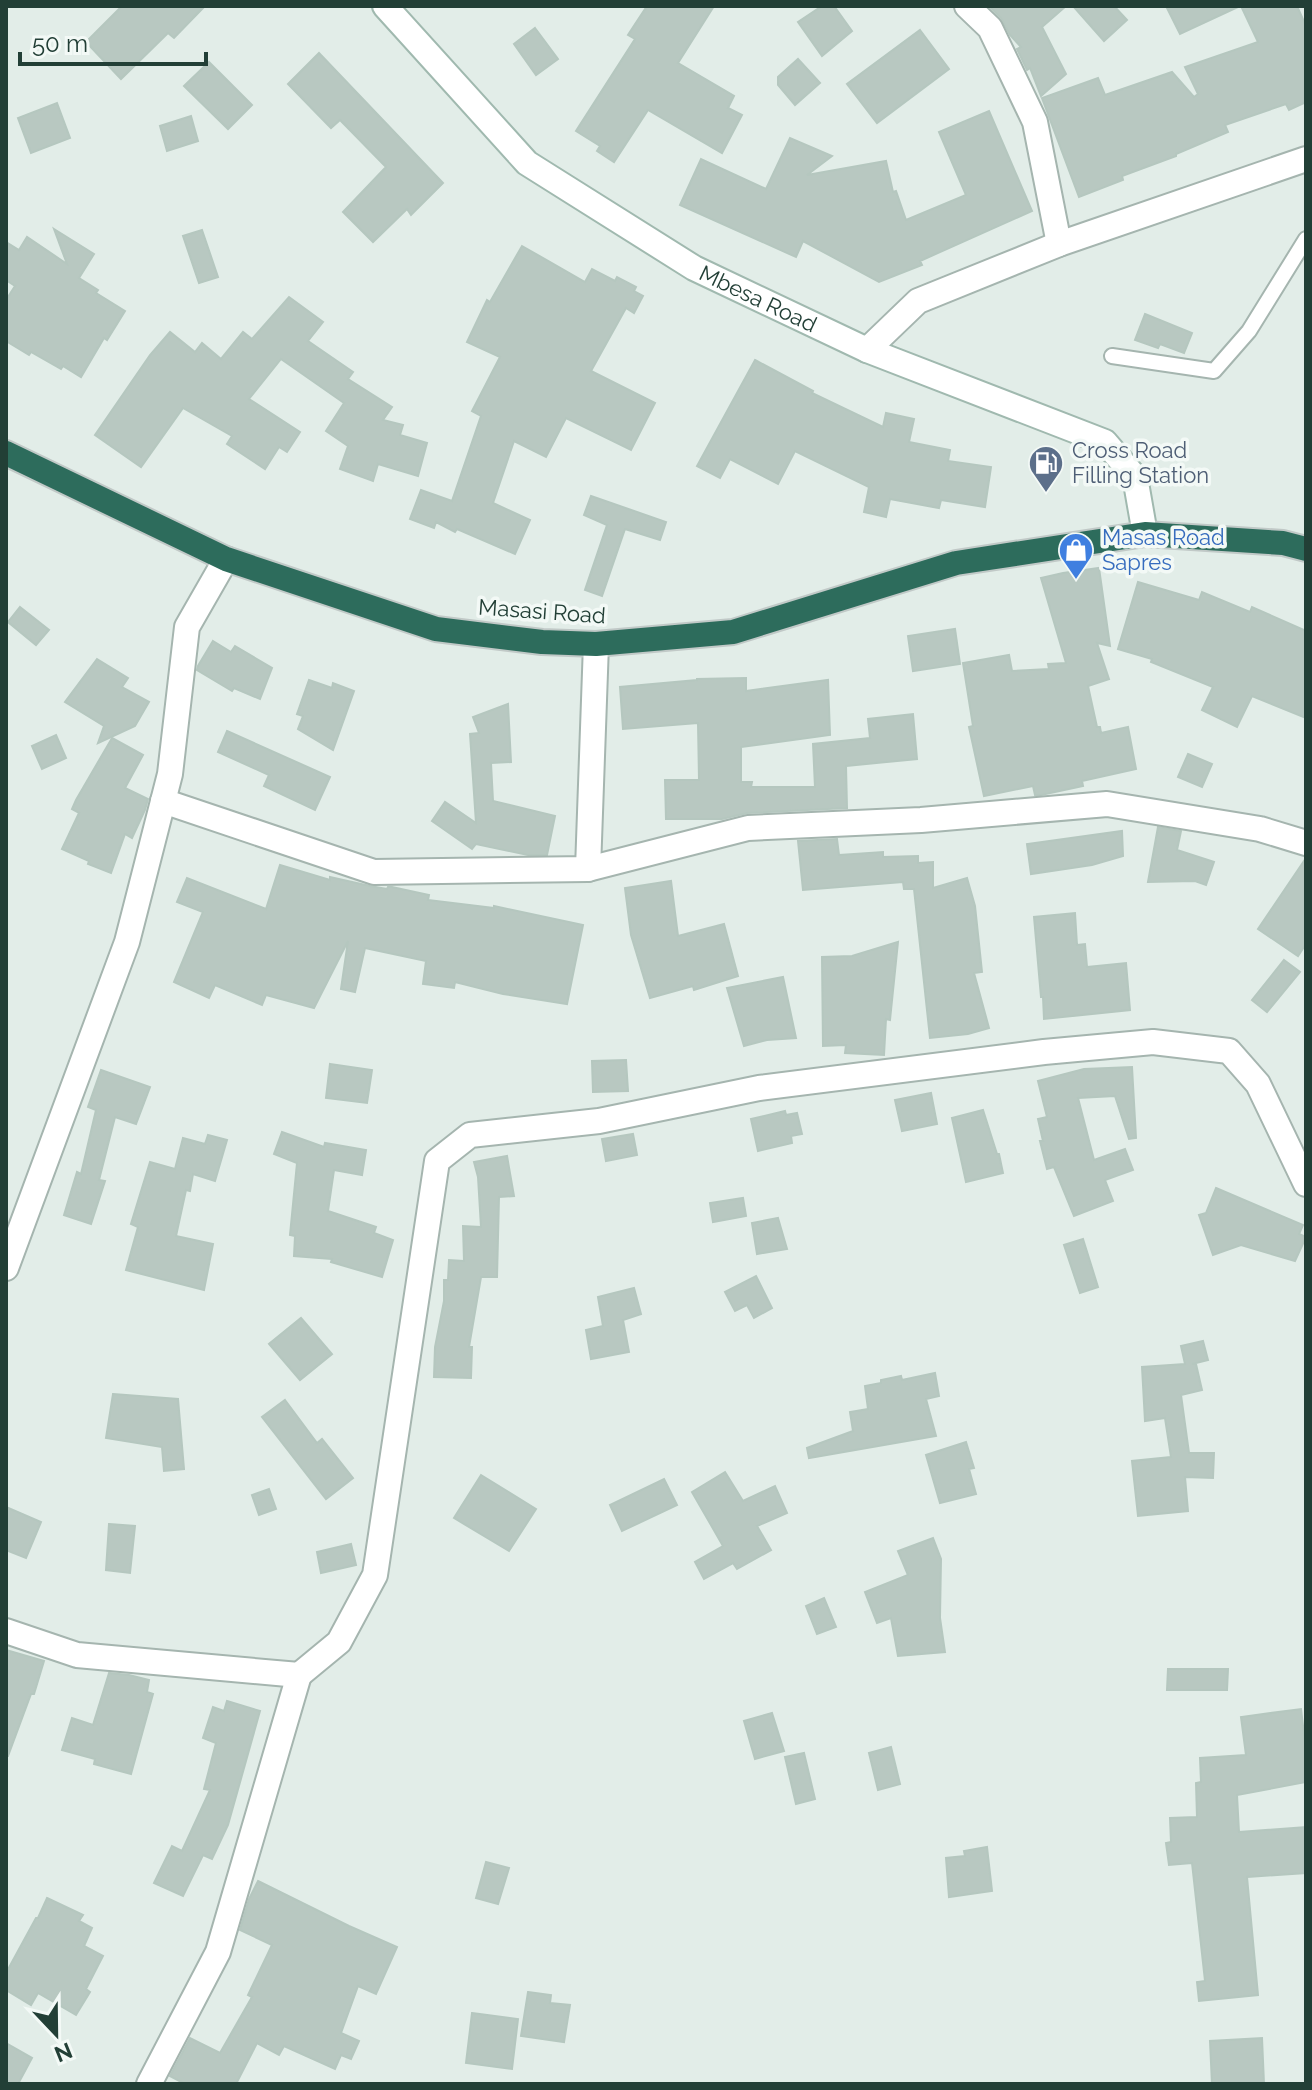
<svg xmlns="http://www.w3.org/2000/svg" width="1312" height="2090" font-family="Raleway,sans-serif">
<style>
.building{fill:#b8c8c1;stroke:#b5c7bf;stroke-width:2}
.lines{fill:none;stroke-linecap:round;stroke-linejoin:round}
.lane-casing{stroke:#a5b5af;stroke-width:18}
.street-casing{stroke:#a5b5af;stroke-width:28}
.secondary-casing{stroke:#a0b9af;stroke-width:28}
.highway-casing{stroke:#c1c9c7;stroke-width:28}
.lane{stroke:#fff;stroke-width:14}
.street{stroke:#fff;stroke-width:24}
.secondary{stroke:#fff;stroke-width:24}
.highway{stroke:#2d6c5c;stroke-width:24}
.labels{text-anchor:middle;stroke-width:7;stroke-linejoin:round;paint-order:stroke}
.street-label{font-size:22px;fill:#223f36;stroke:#f3f9f6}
.service-label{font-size:22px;fill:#4e5e75;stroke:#f3f9f6;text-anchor:start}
.shop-label{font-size:22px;fill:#366cbe;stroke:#f3f9f6;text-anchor:start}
</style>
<rect width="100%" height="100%" fill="#e2ede8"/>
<g class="building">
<path d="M122 6H205L174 38 168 33 121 79 86 42Z"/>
<path d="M647 6H714L678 63 734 96 728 108 742 115 722 153 648 110 614 162 597 151 600 146 576 131 635 39 628 35Z"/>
<path d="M822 6H834L852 31 822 56 798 22Z"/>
<path d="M989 6H1066L1042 27 1066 74 1041 96 1030 68 1027 70 1017 49 1021 47 1010 35 1001 18Z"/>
<path d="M1073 6H1114L1127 20 1104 41Z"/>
<path d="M1166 6H1240L1180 34Z"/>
<path d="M1241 6H1297L1306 26V102L1289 110 1286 104 1225 125 1228 132 1176 154V156L1122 176 1123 180 1079 197 1042 98 1098 78 1105 95 1172 72 1194 97 1198 94 1185 67 1258 42Z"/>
<path d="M535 28 558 59 536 75 514 44Z"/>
<path d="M920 30 949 69 877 123 847 84Z"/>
<path d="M319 53 443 183 411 215 407 209 373 242 343 212 386 167 340 120 331 128 288 84Z"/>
<path d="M798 59 820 83 795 105 778 85V77Z"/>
<path d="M209 62 252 105 228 129 184 86Z"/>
<path d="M57 103 70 138 31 153 18 118Z"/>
<path d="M989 111 1032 211 920 261 922 265 879 282 803 241 796 257 680 205 701 159 766 189 790 138 832 156 807 175 886 161 893 192 896 191 906 220 966 195 939 132Z"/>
<path d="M191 116 198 141 167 151 160 126Z"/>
<path d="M54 229 94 254 79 278 98 290 96 293 125 311 107 340 104 338 81 377 63 366 61 369 31 352 29 355 6 341V300L15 286 6 280V242L19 250 27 237 67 264Z"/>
<path d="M202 230 218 277 199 283 183 236Z"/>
<path d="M522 246 585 282 592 269 615 281 617 277 636 287 634 291 643 296 634 313 626 308 591 371 655 403 631 450 566 418 546 457 514 441 493 503 530 520 515 554 457 529 455 532 436 522 434 528 410 519 421 490 452 501 481 416 472 411 500 357 467 342 487 300 490 302Z"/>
<path d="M289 297 323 322 308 341 353 372 348 379 392 407 383 420 403 425 400 435 427 443 418 476 378 464 373 481 340 469 348 446 326 431 344 403 281 359 249 399 300 432 287 452 279 447 265 469 227 444 232 436 183 408 141 467 95 435 150 355 170 332 195 352 202 343 221 359 243 332 252 339Z"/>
<path d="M1145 314 1192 333 1184 353 1160 344 1158 348 1135 340Z"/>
<path d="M755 360 813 391 812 393 883 427 886 413 914 419 909 442 950 450 948 461 991 467 985 507 941 500 939 508 890 499 886 517 864 512 869 487 795 451 778 484 730 459 720 478 697 466Z"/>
<path d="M591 496 666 522 660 540 625 529 602 596 585 590 607 525 584 515Z"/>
<path d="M1099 568 1110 646 1097 643 1109 679 1088 686 1097 727H1100L1101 733 1128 727 1136 769 1082 781 1083 786 1041 795H1035L1033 786 984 796 969 727 973 726 963 663 1009 655 1012 671 1049 669 1048 664 1066 663 1041 578 1063 573Z"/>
<path d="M1138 582 1199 600 1202 592 1250 612 1252 607 1306 631V718L1252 696 1237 727 1202 710 1213 687 1151 662 1152 659 1118 649Z"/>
<path d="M20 607 49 630 36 645 8 622Z"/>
<path d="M955 629 960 664 913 671 908 636Z"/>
<path d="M213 641 231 652 235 646 272 668 260 699 234 688 232 691 197 670 198 666Z"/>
<path d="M97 659 128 678 122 687 149 702 135 726 98 743 104 726 65 702Z"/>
<path d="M746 678V691L828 680 830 735 741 747V782H752L751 787H815L813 744 870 738 868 719 913 714 917 759 846 766 847 808 747 813 722 819H666L665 780H699L698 723 623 729 620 687 697 680V679Z"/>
<path d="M309 680 332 688 333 683 354 691 333 750 298 729 303 716 297 714Z"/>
<path d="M508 704 511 762 491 763 493 801 555 816 547 855H528L476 844 472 849 432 821 445 802 476 823 470 734 479 733 473 717Z"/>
<path d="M227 731 330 777 315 810 264 786 269 775 218 752Z"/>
<path d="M56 735 66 758 42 769 32 746Z"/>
<path d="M112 738 143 755 125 788 148 799 145 810 132 838 125 834 111 873 88 864 89 861 62 849 79 813 72 809 76 800Z"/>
<path d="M1188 754 1212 764 1202 787 1178 777Z"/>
<path d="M1158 827 1181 831 1177 850 1214 862 1206 885 1195 881 1148 882Z"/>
<path d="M1122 831 1123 856 1092 865 1031 874 1027 844Z"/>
<path d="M837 839 839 855 883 852V857L918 856V863L933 862V888L967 878 975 906 982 972 974 973 989 1028 968 1034 930 1038 914 889H904L903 882 803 890 798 841Z"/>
<path d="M1306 858V944L1298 956 1258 929Z"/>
<path d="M280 865 330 880V877L370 886 387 889 388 887H392L429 895 428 900 494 908V906L583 925 567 1004 503 994 455 982 454 988 423 984 426 961 365 948 355 992 341 989 348 941 314 1008 266 995 262 1005 215 985 209 998 174 982 203 912 177 902 187 878 266 909Z"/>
<path d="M671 881 678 936 724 924 738 976 694 990 693 986 650 998 631 935 625 888Z"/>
<path d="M1075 913 1077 945 1085 944 1087 967 1126 963 1130 1010 1044 1019 1043 997H1041L1034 917Z"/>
<path d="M898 942 890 1020 886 1019 884 1055 845 1053 846 1045 823 1046 822 957 852 956Z"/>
<path d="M1284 960 1300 972 1267 1012 1252 1000Z"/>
<path d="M783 977 796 1038 767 1040 744 1046 727 988Z"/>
<path d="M626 1060 628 1091 593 1092 592 1061Z"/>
<path d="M330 1064 372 1070 367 1103 326 1098Z"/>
<path d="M1132 1067 1136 1138 1129 1139 1115 1096 1078 1098 1094 1160 1125 1149 1133 1170 1105 1180 1113 1201 1074 1216 1054 1167 1047 1169 1040 1141H1043L1038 1119 1047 1117 1038 1081 1084 1069Z"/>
<path d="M101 1070 150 1087 136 1124 115 1117 99 1180 105 1181 91 1224 64 1215 77 1172 81 1174 96 1110 88 1107Z"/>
<path d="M931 1093 937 1124 902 1131 895 1100Z"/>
<path d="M983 1110 997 1154H999L1003 1173 966 1182 952 1118Z"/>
<path d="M785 1111 786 1115 797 1113 802 1134 791 1136 792 1143 758 1151 751 1119Z"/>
<path d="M282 1132 324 1147 325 1143 366 1150 362 1175 334 1170 328 1211 376 1227 374 1233 393 1240 382 1277 331 1262 332 1259 294 1256 295 1236 290 1235 297 1163 274 1154Z"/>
<path d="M633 1134 637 1155 606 1161 602 1139Z"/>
<path d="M208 1135 227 1140 215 1181 193 1174 190 1191 186 1190 176 1236 213 1244 204 1290 126 1270 138 1227 131 1224 150 1162 175 1169 183 1138 205 1144Z"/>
<path d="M507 1156 514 1196 499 1197 497 1277H481L469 1347H472L471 1378 434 1377 435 1347 444 1301V1280H448L449 1260 464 1261 463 1226 481 1227 478 1177 474 1162Z"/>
<path d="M1216 1188 1303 1225 1299 1234 1306 1237 1295 1261 1241 1245 1213 1255 1199 1215 1206 1213Z"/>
<path d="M743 1198 746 1216 713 1222 710 1203Z"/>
<path d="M778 1218 787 1249 757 1254 752 1223Z"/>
<path d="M1083 1239 1098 1287 1080 1293 1064 1245Z"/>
<path d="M756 1276 772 1308 754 1318 747 1305 735 1311 725 1292Z"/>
<path d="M634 1288 641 1314 623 1320 629 1352 591 1359 586 1330 603 1326 598 1297Z"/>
<path d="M301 1318 332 1354 300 1380 269 1344Z"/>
<path d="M1203 1341 1208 1360 1192 1364H1196L1202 1390 1181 1395 1189 1453H1214L1213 1478 1185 1477 1188 1511 1138 1516 1132 1461 1171 1457 1165 1418 1145 1421 1142 1367 1185 1364 1181 1346Z"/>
<path d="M935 1373 939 1396 926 1399 936 1436 809 1458 807 1448 853 1431 850 1412 868 1409 865 1386 881 1383V1380L901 1376 902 1380Z"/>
<path d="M113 1394 178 1399 184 1469 164 1471 162 1447 106 1438Z"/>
<path d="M285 1400 317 1443 322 1439 353 1478 326 1499 262 1417Z"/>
<path d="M966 1442 974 1468 969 1469 976 1494 940 1503 926 1455Z"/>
<path d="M725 1472 743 1501 775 1486 787 1513 757 1526 771 1550 737 1569 733 1563 704 1579 695 1562 723 1546 692 1492Z"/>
<path d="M481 1475 536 1509 509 1551 454 1518Z"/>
<path d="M664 1479 677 1505 622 1531 610 1505Z"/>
<path d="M269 1489 276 1509 259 1515 252 1495Z"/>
<path d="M6 1507 41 1522 26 1558 6 1550Z"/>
<path d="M109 1524 135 1526 130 1573 106 1570Z"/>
<path d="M933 1538 941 1559 940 1618 945 1652 898 1656 891 1618 877 1623 865 1592 908 1575 898 1551Z"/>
<path d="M351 1544 356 1565 321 1573 317 1552Z"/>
<path d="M824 1598 836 1627 817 1634 806 1606Z"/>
<path d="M6 1650 44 1661 34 1694H31L8 1756H6Z"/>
<path d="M1168 1669H1228L1227 1690H1167Z"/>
<path d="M109 1673 129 1675 149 1680 147 1692 153 1694 131 1774 94 1764 95 1759 62 1750 72 1718 93 1725Z"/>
<path d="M227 1701 260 1711 228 1825 212 1859 203 1855 183 1896 154 1883 172 1846 182 1851 210 1790 204 1789 216 1743 203 1738 213 1707 224 1711Z"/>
<path d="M1301 1709 1306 1750V1782L1237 1795 1239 1832 1306 1827V1873L1247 1877 1258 1995 1199 2001 1197 1982 1205 1981 1192 1863 1169 1865 1166 1843 1171 1842 1170 1818 1197 1817 1196 1783 1201 1782 1200 1758 1246 1755 1241 1717Z"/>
<path d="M772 1713 784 1751 755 1759 744 1721Z"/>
<path d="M891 1747 900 1784 878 1790 869 1753Z"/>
<path d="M804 1753 815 1799 796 1804 785 1757Z"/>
<path d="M987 1847 992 1891 949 1897 946 1858 965 1856 964 1851Z"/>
<path d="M486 1862 509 1868 498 1904 476 1898Z"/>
<path d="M258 1881 349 1926 397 1947 376 1994 358 1986 341 2033 359 2041 351 2059 341 2055 335 2069 284 2046 279 2055 257 2043 236 2084H185L170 2076 190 2038 220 2053 252 1997 248 1995 272 1945 240 1930 249 1899Z"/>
<path d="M47 1898 83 1915 79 1921 92 1928 84 1946 103 1956 86 1989 90 1992 76 2015 38 1993 31 2005 6 1990V1973L36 1918H38Z"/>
<path d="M528 1992 551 1995 550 2003 570 2005 564 2042 521 2036Z"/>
<path d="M472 2013 518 2019 512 2069 466 2063Z"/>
<path d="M1262 2038 1264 2084H1212L1210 2041Z"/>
<path d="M6 2043 32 2058 18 2084H6Z"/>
</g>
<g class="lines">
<g class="lane-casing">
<path id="lane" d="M1112 356 1214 371 1249 331 1306 239"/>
</g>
<g class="street-casing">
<g id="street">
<path d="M967 6 990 28 1035 122 1059 244"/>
<path d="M867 350 918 301 1059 244 1306 159"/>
<path d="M163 801 374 872 588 869 748 828 921 820 1107 804 1260 829 1306 843"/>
<path d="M588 869 596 644"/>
<path d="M6 1268 127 942 170 774 187 627 226 559"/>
<path d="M6 1631 77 1655 299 1675 339 1642 375 1575 437 1161 470 1135 599 1121 759 1088 1044 1052 1153 1042 1229 1051 1258 1084 1306 1184"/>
<path d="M149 2084 218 1952 299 1675"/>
</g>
</g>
<g class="secondary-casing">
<g id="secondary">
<path id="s1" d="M385 6 527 163 694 268 867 350 1105 442 1135 477 1145 534"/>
</g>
</g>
<g class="highway-casing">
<path id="highway" d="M6 453 226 559 436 629 542 642 596 644 733 632 956 563 1145 534 1283 543 1306 549"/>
</g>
<use href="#lane" class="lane"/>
<use href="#street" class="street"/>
<use href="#secondary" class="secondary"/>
<use href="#highway" class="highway"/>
</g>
<defs>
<g id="fuel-pin" transform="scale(1.8)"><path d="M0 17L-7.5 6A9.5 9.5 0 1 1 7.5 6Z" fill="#5c6f8a" stroke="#f3f9f6"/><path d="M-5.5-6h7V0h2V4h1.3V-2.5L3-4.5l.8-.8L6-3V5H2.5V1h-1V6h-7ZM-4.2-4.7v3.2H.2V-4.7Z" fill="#fff"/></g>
<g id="shop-pin" transform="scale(1.8)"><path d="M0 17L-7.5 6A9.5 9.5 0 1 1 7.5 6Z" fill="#3f7fe0" stroke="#f3f9f6"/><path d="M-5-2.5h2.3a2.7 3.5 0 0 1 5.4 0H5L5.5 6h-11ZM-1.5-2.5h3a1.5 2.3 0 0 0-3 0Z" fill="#fff"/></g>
</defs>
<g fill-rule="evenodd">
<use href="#fuel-pin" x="1046" y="463"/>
<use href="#shop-pin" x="1076" y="550"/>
</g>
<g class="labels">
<g class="street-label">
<text dy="8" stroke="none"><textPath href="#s1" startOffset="480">Mbesa Road</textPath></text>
<text transform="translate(542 611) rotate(4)" y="8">Masasi Road</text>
</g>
<g class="service-label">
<text x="1072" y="458">Cross Road<tspan x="1072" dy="25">Filling Station</tspan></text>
</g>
<g class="shop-label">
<text x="1102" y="545">Masas Road<tspan x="1102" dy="25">Sapres</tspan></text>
</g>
</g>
<rect width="1312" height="2090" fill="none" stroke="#223f36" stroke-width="16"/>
<g transform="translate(56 2034) rotate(158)" stroke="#f3f9f6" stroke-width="6" paint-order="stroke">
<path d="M0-6L14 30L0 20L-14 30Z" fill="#223f36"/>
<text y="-12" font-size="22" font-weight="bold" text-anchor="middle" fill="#223f36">N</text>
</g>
<path d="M20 52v12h186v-12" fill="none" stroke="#223f36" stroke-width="4"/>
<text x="32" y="52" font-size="24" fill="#223f36" stroke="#f3f9f6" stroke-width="6" paint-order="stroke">50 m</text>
</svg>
